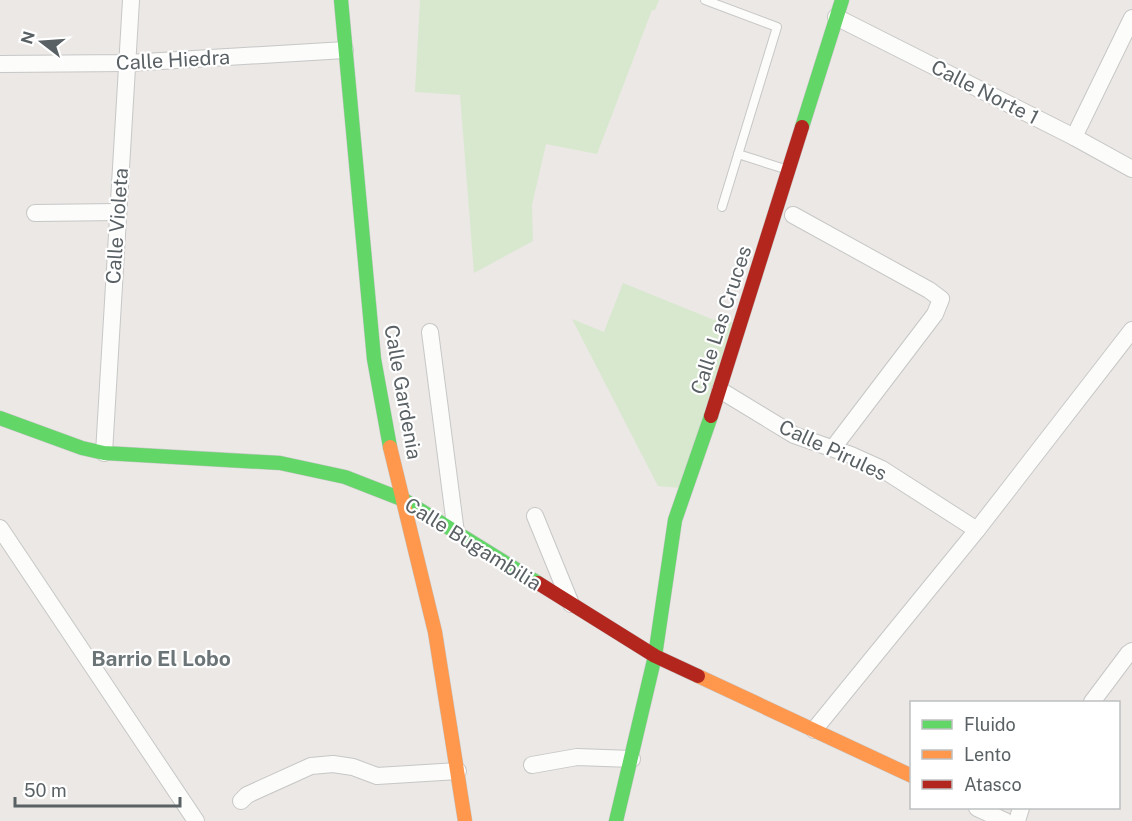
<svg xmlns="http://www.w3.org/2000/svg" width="1132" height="821" font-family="'Public Sans',sans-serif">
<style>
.green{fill:#d8e8ce}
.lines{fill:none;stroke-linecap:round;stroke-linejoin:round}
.lane-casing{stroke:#c7c7c7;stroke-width:10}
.street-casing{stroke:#c7c7c7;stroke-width:18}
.fast-casing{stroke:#c6c7c6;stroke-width:15}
.slow-casing{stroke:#c6c7c6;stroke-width:15}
.jam-casing{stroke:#c6c7c6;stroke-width:15}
.lane{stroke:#fcfcfb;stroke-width:8}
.street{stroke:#fcfcfb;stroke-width:16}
.fast{stroke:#63d668;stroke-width:14}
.slow{stroke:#ff974d;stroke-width:14}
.jam{stroke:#b3261e;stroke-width:14}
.labels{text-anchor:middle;stroke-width:4.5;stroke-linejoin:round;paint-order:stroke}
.street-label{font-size:20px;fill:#5a6164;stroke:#fff}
.neighbourhood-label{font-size:21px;font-weight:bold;fill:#6b7476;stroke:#fff}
</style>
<rect width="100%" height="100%" fill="#ebe8e5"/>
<g class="green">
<path d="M420 0H659L655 10H652L597 154 546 144 532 205 533 241 474 273 460 95 415 92Z"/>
<path d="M623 283 714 320 718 317 734 323 681 488 658 486 572 319 604 332Z"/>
</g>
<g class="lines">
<g class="lane-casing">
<g id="lane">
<path d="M705 0 777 27 722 207"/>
<path d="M738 154 788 170"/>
</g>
</g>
<g class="street-casing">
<g id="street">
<path d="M836 17 1074 137 1132 169"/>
<path d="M0 64 128 63 345 50"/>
<path d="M1074 137 1132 18"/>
<path d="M35 213 118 212"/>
<path d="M793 215 929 290 941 299 935 314 833 448"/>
<path d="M430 332 456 533"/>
<path d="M720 390 794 435 851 455 882 469 977 530"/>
<path d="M104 453 131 0"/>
<path d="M535 516 571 604"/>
<path d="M0 528 196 821"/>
<path d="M1092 702 1128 654 1132 651"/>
<path d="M814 730 977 530 1132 330"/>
<path d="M532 765 577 757 632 759"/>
<path d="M241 801 247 795 311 766 333 764 353 767 377 776 458 771"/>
<path d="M977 808 1005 821"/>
<path d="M1017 821 1021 808"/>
</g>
</g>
<g class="fast-casing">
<g id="fast">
<path d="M341 0 374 359 390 447"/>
<path d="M802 127 842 0"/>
<path d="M0 418 82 448 104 453 280 463 345 477 404 500 538 583"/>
<path d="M616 821 655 656 675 520 711 416"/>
</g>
</g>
<g class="slow-casing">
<g id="slow">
<path d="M390 447 435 632 465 821"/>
<path d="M698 676 912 776"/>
</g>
</g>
<g class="jam-casing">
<g id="jam">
<path d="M711 416 802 127"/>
<path d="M538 583 655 656 698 676"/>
</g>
</g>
<use href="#lane" class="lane"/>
<use href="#street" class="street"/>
<use href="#fast" class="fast"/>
<use href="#slow" class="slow"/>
<use href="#jam" class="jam"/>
</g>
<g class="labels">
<g class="street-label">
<text transform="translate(173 60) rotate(-3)" y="7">Calle Hiedra</text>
<text transform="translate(985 92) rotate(27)" y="7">Calle Norte 1</text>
<text transform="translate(117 226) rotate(-86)" y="7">Calle Violeta</text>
<text transform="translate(721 320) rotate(-72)" y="7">Calle Las Cruces</text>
<text transform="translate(403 392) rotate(80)" y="7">Calle Gardenia</text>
<text transform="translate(833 450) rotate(25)" y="7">Calle Pirules</text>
<text transform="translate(473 544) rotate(32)" y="7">Calle Bugambilia</text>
</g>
<g class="neighbourhood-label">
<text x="161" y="666">Barrio El Lobo</text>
</g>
</g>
<rect x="910" y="701" width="210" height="108" fill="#ffffff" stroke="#bdc0c1" stroke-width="1.5"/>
<rect x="922" y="720" width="30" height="9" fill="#63d668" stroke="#bdc0c1" stroke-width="1.5"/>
<text x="964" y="731" font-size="18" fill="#5a6164">Fluido</text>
<rect x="922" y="750" width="30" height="9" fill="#ff974d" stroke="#bdc0c1" stroke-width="1.5"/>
<text x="964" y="761" font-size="18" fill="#5a6164">Lento</text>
<rect x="922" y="780" width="30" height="9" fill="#b3261e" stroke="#bdc0c1" stroke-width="1.5"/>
<text x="964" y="791" font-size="18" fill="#5a6164">Atasco</text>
<g transform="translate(42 42) rotate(287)" stroke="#ffffff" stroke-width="4.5" paint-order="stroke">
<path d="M0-4.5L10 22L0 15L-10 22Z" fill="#5a6164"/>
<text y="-9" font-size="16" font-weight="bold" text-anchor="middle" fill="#5a6164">N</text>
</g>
<path d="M15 797v9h165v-9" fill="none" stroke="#5a6164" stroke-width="3"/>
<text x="24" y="797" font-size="18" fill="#5a6164" stroke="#ffffff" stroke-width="4.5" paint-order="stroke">50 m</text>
</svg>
